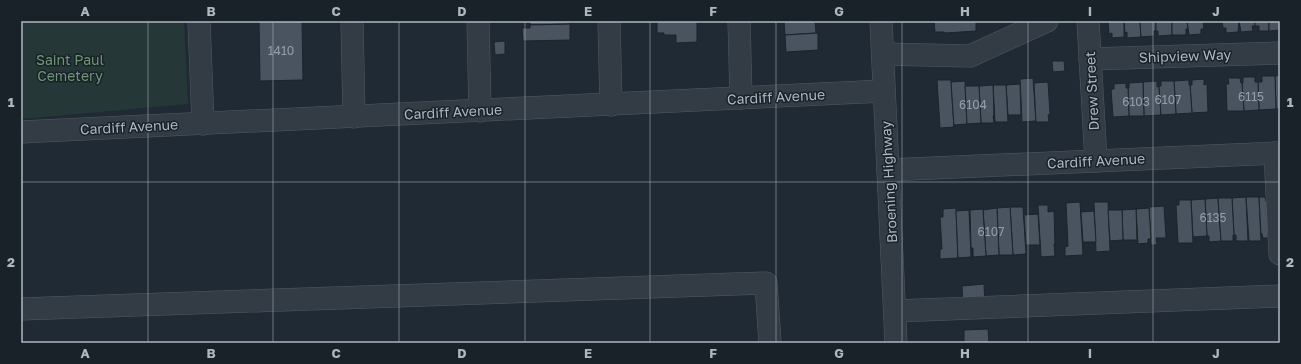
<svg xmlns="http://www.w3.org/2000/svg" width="1301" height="364" font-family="'Golos Text',sans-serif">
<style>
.green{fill:#253837}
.building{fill:#495460;stroke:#1b232b}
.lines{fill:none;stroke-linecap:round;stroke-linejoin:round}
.minor-casing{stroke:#515a63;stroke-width:23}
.minor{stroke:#333c45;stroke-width:22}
.grid{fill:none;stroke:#adb7c2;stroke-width:1;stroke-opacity:0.55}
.labels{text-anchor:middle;stroke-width:3;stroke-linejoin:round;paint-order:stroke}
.number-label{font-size:12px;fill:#949eaa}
.street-label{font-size:14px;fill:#adb7c2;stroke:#192129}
.park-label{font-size:14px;fill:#6f9675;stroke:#192129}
.neatline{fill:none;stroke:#adb7c2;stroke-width:1.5}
.grid-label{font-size:13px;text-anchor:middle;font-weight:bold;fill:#adb7c2}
</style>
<rect width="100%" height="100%" fill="#202a34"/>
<path class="green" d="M21 21H184L188 104 21 119Z"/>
<g class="building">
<path d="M259 21H302L303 80 260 81Z"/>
<path d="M530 21H570V24L530 25Z"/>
<path d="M664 21H697V42L676 43V35H664V33H657V22Z"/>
<path d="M784 21H815L816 33 785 35Z"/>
<path d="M934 21H976V31L945 33 944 32H935Z"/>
<path d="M1108 21H1124V37L1112 38V33L1109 34Z"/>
<path d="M1124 21H1140L1141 37 1127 38V32L1125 33Z"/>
<path d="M1140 21H1156V31H1154V36L1141 37Z"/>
<path d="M1156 21H1172V35L1158 36V31H1156Z"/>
<path d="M1172 21H1187L1188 29H1186V35H1172Z"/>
<path d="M1187 21H1203L1204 29H1201V34L1189 35Z"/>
<path d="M1222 21H1239L1238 32 1226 33V28H1223Z"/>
<path d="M1239 21H1255V26H1252L1253 31 1241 32Z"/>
<path d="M1255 21H1269V31H1259V26H1255Z"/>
<path d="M1269 21H1280V30L1269 31Z"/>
<path d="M570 24V40L523 41 522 28H530V25Z"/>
<path d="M818 33V50L786 52 785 35Z"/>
<path d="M505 41V54L495 55 494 42Z"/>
<path d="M1052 61H1064L1065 71 1053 72Z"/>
<path d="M1280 75V109H1276L1275 76Z"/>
<path d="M1262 76H1275L1276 109 1259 110 1258 82H1262Z"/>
<path d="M1243 77H1255V82H1258L1259 110 1244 111 1242 83H1243Z"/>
<path d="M1033 78 1036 121 1022 122 1020 79Z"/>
<path d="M1228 78H1240L1241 83H1242L1244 111H1227L1226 84H1229Z"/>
<path d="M1204 79V85L1207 84 1208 112 1192 113 1190 85H1192V80Z"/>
<path d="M937 80H951L954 127 940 128Z"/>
<path d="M1189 80V85H1190L1192 113 1176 114 1174 81Z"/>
<path d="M965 81 967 124 954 125V127L951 82Z"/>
<path d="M1157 81V87L1159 86 1161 115 1144 116 1143 82Z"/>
<path d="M1161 81H1174L1176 114 1161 115 1159 86H1161Z"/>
<path d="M1048 82 1050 114 1048 115 1049 122H1036L1034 83Z"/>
<path d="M1143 82 1144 116H1129L1128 88H1129V83Z"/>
<path d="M1126 83V88H1128L1129 116 1113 117 1111 89H1114V84Z"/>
<path d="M1020 84 1021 115H1008L1006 85Z"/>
<path d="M993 85H1006L1008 122H995Z"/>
<path d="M993 85 994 116H993L994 123H981L979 86Z"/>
<path d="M965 86H979L981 123 967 124Z"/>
<path d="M1246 197 1248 241H1236V235H1234L1232 198Z"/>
<path d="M1246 197H1259L1261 241H1249Z"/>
<path d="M1259 197H1265L1266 202 1276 201 1277 233H1268V238H1263L1262 234H1261Z"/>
<path d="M1218 198 1221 241 1209 242V236H1207L1205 199Z"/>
<path d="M1218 198H1232L1234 235H1233V241H1221Z"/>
<path d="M1205 199 1207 236 1193 237 1191 200Z"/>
<path d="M1179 200H1191L1193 243H1178L1176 205H1179Z"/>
<path d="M1080 202 1083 255 1065 256V247L1068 246 1066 203Z"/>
<path d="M1094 202H1108L1110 251 1096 252Z"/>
<path d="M1038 205H1048V212L1054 211 1055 244H1054L1055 256 1041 257Z"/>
<path d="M1164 206 1166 238H1156L1157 245H1151L1149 207Z"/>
<path d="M1010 207H1023L1026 254 1013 255Z"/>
<path d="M1010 207 1013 255H999L997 208Z"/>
<path d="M956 208 958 258 940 259V249H942L940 217H943V209Z"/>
<path d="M997 208 999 255 986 256 983 210Z"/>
<path d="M1149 208 1151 239H1148V243L1138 244 1136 209Z"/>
<path d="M983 209 986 256 973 257V248H971L970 210Z"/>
<path d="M1136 209 1137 240H1123L1122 210Z"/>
<path d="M969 210 971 257 958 258 956 211Z"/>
<path d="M1108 210H1122L1123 240 1110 241Z"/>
<path d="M1094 211 1096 242H1083L1081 212Z"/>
<path d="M1038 214 1040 245H1026L1024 215Z"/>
<path d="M984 284 985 306 963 307 962 286Z"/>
<path d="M988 329 989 343H964V330Z"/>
</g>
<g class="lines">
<g class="minor-casing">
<g id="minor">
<path d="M199 21 203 124"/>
<path d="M352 21 354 117"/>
<path d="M478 21 480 111"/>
<path d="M609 21 611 105"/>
<path d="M739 21 741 98"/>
<path d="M881 21 896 343"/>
<path d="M1088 21 1096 161"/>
<path d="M883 54 970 56 1047 21"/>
<path d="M1090 59 1280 53"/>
<path d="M21 132 884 91"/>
<path d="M1275 153 1280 254"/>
<path d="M888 170 1280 153"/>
<path d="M21 309 766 283 770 343"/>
<path d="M895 311 1280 296"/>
</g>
</g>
<use href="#minor" class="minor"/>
</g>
<path class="grid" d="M148 21V343M273 21V343M399 21V343M525 21V343M650 21V343M776 21V343M902 21V343M1028 21V343M1153 21V343M21 182H1280"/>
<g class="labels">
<g class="number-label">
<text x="281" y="55">1410</text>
<text x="1251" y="101">6115</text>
<text x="1168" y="104">6107</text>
<text x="1136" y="106">6103</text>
<text x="973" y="109">6104</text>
<text x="1213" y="222">6135</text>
<text x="991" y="236">6107</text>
</g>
<g class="street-label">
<text transform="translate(1185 56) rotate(-2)" y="5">Shipview Way</text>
<text transform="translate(1092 91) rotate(-93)" y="5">Drew Street</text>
<text transform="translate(776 97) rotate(-3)" y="5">Cardiff Avenue</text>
<text transform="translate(453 112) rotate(-3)" y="5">Cardiff Avenue</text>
<text transform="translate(129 127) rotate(-3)" y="5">Cardiff Avenue</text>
<text transform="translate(1096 161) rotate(-3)" y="5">Cardiff Avenue</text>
<text transform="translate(889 182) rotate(-93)" y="5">Broening Highway</text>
</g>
<g class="park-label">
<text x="70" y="65">Saint Paul<tspan x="70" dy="16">Cemetery</tspan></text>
</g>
</g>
<rect width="1301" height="364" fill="none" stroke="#192129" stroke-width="44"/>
<rect x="22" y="22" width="1257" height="320" class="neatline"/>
<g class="grid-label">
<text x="85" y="16">A</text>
<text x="211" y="16">B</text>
<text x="336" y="16">C</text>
<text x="462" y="16">D</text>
<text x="588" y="16">E</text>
<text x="713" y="16">F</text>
<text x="839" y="16">G</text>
<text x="965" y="16">H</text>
<text x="1090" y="16">I</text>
<text x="1216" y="16">J</text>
<text x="11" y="107">1</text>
<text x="1290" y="107">1</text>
<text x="11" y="267">2</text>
<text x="1290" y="267">2</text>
<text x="85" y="358">A</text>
<text x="211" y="358">B</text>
<text x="336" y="358">C</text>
<text x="462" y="358">D</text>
<text x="588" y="358">E</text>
<text x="713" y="358">F</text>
<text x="839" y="358">G</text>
<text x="965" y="358">H</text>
<text x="1090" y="358">I</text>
<text x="1216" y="358">J</text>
</g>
</svg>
